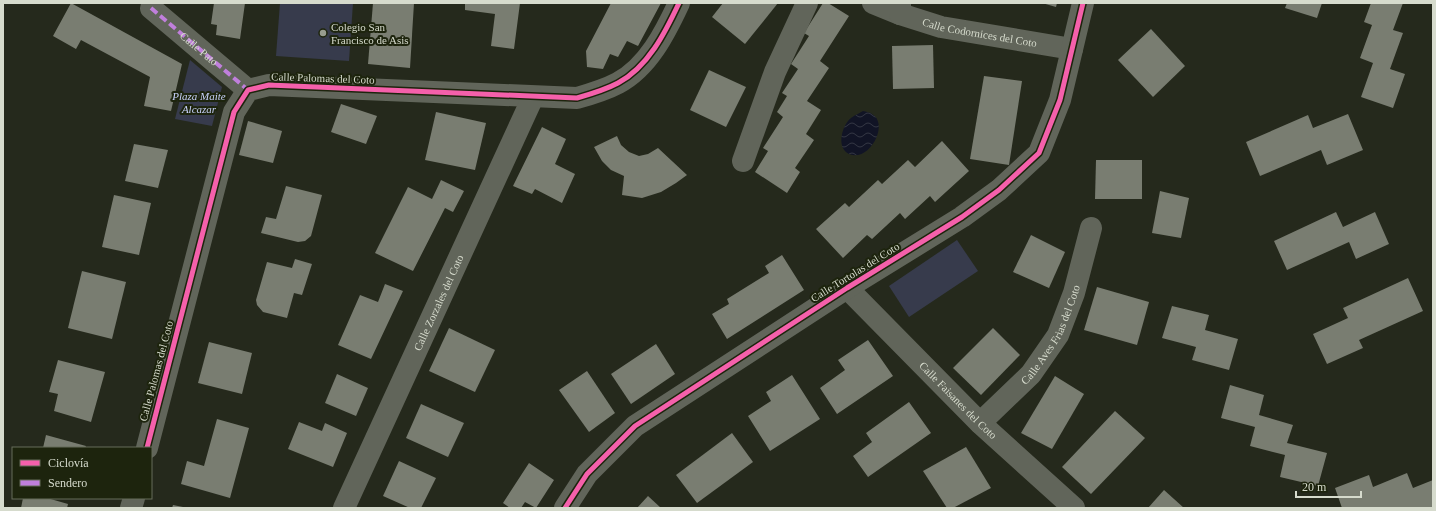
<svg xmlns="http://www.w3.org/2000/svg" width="1436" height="511" font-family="Georgia,serif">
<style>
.green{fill:#373b4c}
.water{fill:url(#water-waves)}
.building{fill:#797d71}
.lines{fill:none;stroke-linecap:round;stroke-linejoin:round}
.minor{stroke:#61655a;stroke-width:22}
.quiet{stroke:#c07fdc;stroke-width:4;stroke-dasharray:8 4;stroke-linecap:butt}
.cycleway-casing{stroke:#1d240d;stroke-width:8}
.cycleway{stroke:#f560ab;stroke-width:5}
.poi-dot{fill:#989d8f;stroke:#1d240d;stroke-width:1.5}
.labels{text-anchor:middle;stroke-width:4;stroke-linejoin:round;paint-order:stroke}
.poi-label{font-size:11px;fill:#d6dbcd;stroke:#1d240d;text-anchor:start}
.street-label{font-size:11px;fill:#d6dbcd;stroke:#1d240d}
.park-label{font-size:11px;font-style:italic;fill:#c9d2fb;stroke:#1d240d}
</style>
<defs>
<pattern id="water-waves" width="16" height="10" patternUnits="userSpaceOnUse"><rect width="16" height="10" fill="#111425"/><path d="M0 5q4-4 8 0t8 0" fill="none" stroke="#333643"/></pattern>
</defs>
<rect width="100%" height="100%" fill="#25291c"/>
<g class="green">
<path d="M280 3H353L349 61 276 56Z"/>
<path d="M190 60 222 87 212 126 175 119Z"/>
<path d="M957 240 978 271 909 317 889 286Z"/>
</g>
<path class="water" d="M863 111C866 112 870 112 872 114 890 124 869 163 849 154 837 148 841 130 848 121 852 116 858 114 863 111Z"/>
<g class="building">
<path d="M71 3 182 64 171 111 144 106 150 77 81 40 76 49 53 36Z"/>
<path d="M214 3H245L240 39 216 35 217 25 211 24Z"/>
<path d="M373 3H414L410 68 368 64Z"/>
<path d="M465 3H520L514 49 491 46 495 14 465 10Z"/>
<path d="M611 3H661L638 46 627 41 618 57 610 54 603 69 587 67 586 51Z"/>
<path d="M723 3H778L745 44 712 17Z"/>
<path d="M823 3H828L849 16 820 61 829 68 807 101 821 110 806 134 814 140 795 168 800 172 787 193 755 172 768 151 763 148 783 117 777 112 787 96 782 93 798 69 791 64 809 36 804 33Z"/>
<path d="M1042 3H1057L1056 7Z"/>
<path d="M1287 3H1322L1317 18 1285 8Z"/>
<path d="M1371 3H1403L1393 30 1403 33 1390 69 1405 74 1393 108 1361 97 1373 63 1360 58 1372 25 1364 22Z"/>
<path d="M1151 29 1185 66 1153 97 1118 60Z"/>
<path d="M933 45 934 88 893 89 892 46Z"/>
<path d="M709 70 746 87 726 127 690 110Z"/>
<path d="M984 76 1022 81 1009 165 970 159Z"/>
<path d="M341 104 377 116 366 144 331 132Z"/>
<path d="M436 112 486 123 475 170 425 160Z"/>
<path d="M1348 114 1363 150 1327 165 1321 150 1260 176 1246 142 1308 115 1313 128Z"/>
<path d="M248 121 282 131 273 163 239 155Z"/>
<path d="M542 127 566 139 555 164 575 174 562 203 535 189 532 194 513 186Z"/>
<path d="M617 136 621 145 629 152 639 156 648 154 658 148 687 175 676 183 661 192 642 198 622 195 624 176 611 170 602 161 594 147Z"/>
<path d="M942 141 969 171 935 202 930 196 905 219 900 213 872 239 867 235 843 258 816 229 845 203 849 207 878 180 882 184 908 160 915 167Z"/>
<path d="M134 144 168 150 158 188 125 181Z"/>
<path d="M1096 160H1142V199H1095Z"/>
<path d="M441 180 464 191 453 212 445 208 413 271 375 253 408 187 432 199Z"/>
<path d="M286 186 322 195 311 236 305 241 298 242 261 233 266 217 276 219Z"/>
<path d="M1160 191 1189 198 1181 238 1152 233Z"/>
<path d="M114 195 151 203 139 255 102 247Z"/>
<path d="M1336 212 1343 227 1375 212 1389 244 1356 259 1349 242 1287 270 1274 241Z"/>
<path d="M1031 235 1065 252 1049 288 1013 272Z"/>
<path d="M782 255 804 290 727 339 712 314 729 304 727 299 769 273 765 266Z"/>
<path d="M295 259 312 264 302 295 294 293 287 318 263 312 257 305 256 300 267 262 292 268Z"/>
<path d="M82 271 126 282 112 339 68 328Z"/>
<path d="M1408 278 1423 311 1359 340 1363 348 1327 364 1313 334 1348 318 1343 308Z"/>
<path d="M385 284 403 291 371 359 338 345 360 295 378 302Z"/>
<path d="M1097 287 1149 302 1137 345 1084 330Z"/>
<path d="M1172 306 1209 315 1205 330 1238 339 1229 370 1192 360 1196 347 1162 338Z"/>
<path d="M449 328 495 350 475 392 429 371Z"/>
<path d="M993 328 1020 355 981 395 953 368Z"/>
<path d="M868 340 893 376 837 414 820 388 845 370 838 360Z"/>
<path d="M209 342 252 353 242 394 198 383Z"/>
<path d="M656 344 675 374 631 404 611 374Z"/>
<path d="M58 360 105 372 91 422 54 411 58 394 49 392Z"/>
<path d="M587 371 615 413 589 432 559 390Z"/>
<path d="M337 374 368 388 356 416 325 403Z"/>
<path d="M792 375 820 419 770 451 748 416 771 401 766 392Z"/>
<path d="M1055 376 1084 394 1052 449 1021 433Z"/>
<path d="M1230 385 1264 395 1259 415 1293 425 1287 443 1327 453 1318 486 1280 477 1285 455 1250 446 1255 427 1221 418Z"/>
<path d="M909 402 931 433 868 477 853 456 872 442 866 433Z"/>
<path d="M421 404 464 423 448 457 406 438Z"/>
<path d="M1115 411 1145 438 1091 494 1062 467Z"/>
<path d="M217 419 249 428 230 498 181 484 187 461 204 466Z"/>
<path d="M299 422 322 431 325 423 347 433 333 467 288 449Z"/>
<path d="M732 433 753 462 697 503 676 475Z"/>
<path d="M46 435 86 446 85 448H43Z"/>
<path d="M966 447 991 488 953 508H947L923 471Z"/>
<path d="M399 461 436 478 421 508H410L383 496Z"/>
<path d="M529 463 554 480 536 508 525 502 521 508H510L503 503Z"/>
<path d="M1407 473 1413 488 1433 480V508H1342L1335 488 1369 475 1373 487Z"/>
<path d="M1164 490 1184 508H1148Z"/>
<path d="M648 496 661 508H637Z"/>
<path d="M23 498H47L68 504 67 508H21Z"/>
<path d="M173 505 183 507V508H172Z"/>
</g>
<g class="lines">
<g class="minor">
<path d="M873 3 900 14"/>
<path id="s1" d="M900 3V14L941 27 1072 49"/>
<path id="s2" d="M151 8 248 90"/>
<path d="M743 161 775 72 807 3"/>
<path id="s3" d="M847 288 980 423 1074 508"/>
<path id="s4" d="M980 423 1031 374 1058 335 1074 293 1091 228"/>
<path d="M147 448 234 112 248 90 269 85 577 98C591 94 605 90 618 83 648 67 665 33 679 3"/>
<path d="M131 508 134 498"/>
<path id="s5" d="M344 508 533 97"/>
<path d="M565 508 587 474 635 426 847 288 962 217 999 190 1039 153 1060 100 1083 3"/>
</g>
<path class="quiet" d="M151 8 248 90"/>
<g class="cycleway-casing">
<g id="cycleway">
<path d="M147 448 234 112 248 90 269 85 577 98C591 94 605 90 618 83 648 67 665 33 679 3"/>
<path d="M565 508 587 474 635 426 847 288 962 217 999 190 1039 153 1060 100 1083 3"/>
</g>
</g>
<use href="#cycleway" class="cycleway"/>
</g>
<circle class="poi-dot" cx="323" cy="33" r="4"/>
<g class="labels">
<g class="poi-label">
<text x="331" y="31">Colegio San<tspan x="331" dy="13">Francisco de Asis</tspan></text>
</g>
<g class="street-label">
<text dy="4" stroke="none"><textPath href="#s1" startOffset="93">Calle Codornices del Coto</textPath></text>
<text dy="4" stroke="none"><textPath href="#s2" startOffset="63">Calle Pato</textPath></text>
<text transform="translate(323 78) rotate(2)" y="4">Calle Palomas del Coto</text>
<text transform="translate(855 272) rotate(-32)" y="4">Calle Tortolas del Coto</text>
<text dy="4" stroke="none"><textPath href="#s5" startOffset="226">Calle Zorzales del Coto</textPath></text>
<text dy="4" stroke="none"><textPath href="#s4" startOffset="115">Calle Aves Frias del Coto</textPath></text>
<text transform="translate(156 371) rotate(-75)" y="4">Calle Palomas del Coto</text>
<text dy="4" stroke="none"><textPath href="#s3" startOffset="158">Calle Faisanes del Coto</textPath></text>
</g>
<g class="park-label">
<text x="199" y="100">Plaza Maite<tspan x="199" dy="13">Alcazar</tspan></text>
</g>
</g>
<rect width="1436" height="511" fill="none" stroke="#d6dbcd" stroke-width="8"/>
<rect x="12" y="447" width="140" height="52" fill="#1d240d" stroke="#676d5a"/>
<rect x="20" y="460" width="20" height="6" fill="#f560ab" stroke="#676d5a"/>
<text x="48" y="467" font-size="12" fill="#d6dbcd">Ciclovía</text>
<rect x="20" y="480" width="20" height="6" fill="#c07fdc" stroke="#676d5a"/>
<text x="48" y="487" font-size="12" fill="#d6dbcd">Sendero</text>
<path d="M1296 491v6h65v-6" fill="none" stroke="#d6dbcd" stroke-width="2"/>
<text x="1302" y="491" font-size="12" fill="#d6dbcd" stroke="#1d240d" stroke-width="3" paint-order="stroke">20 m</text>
</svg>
